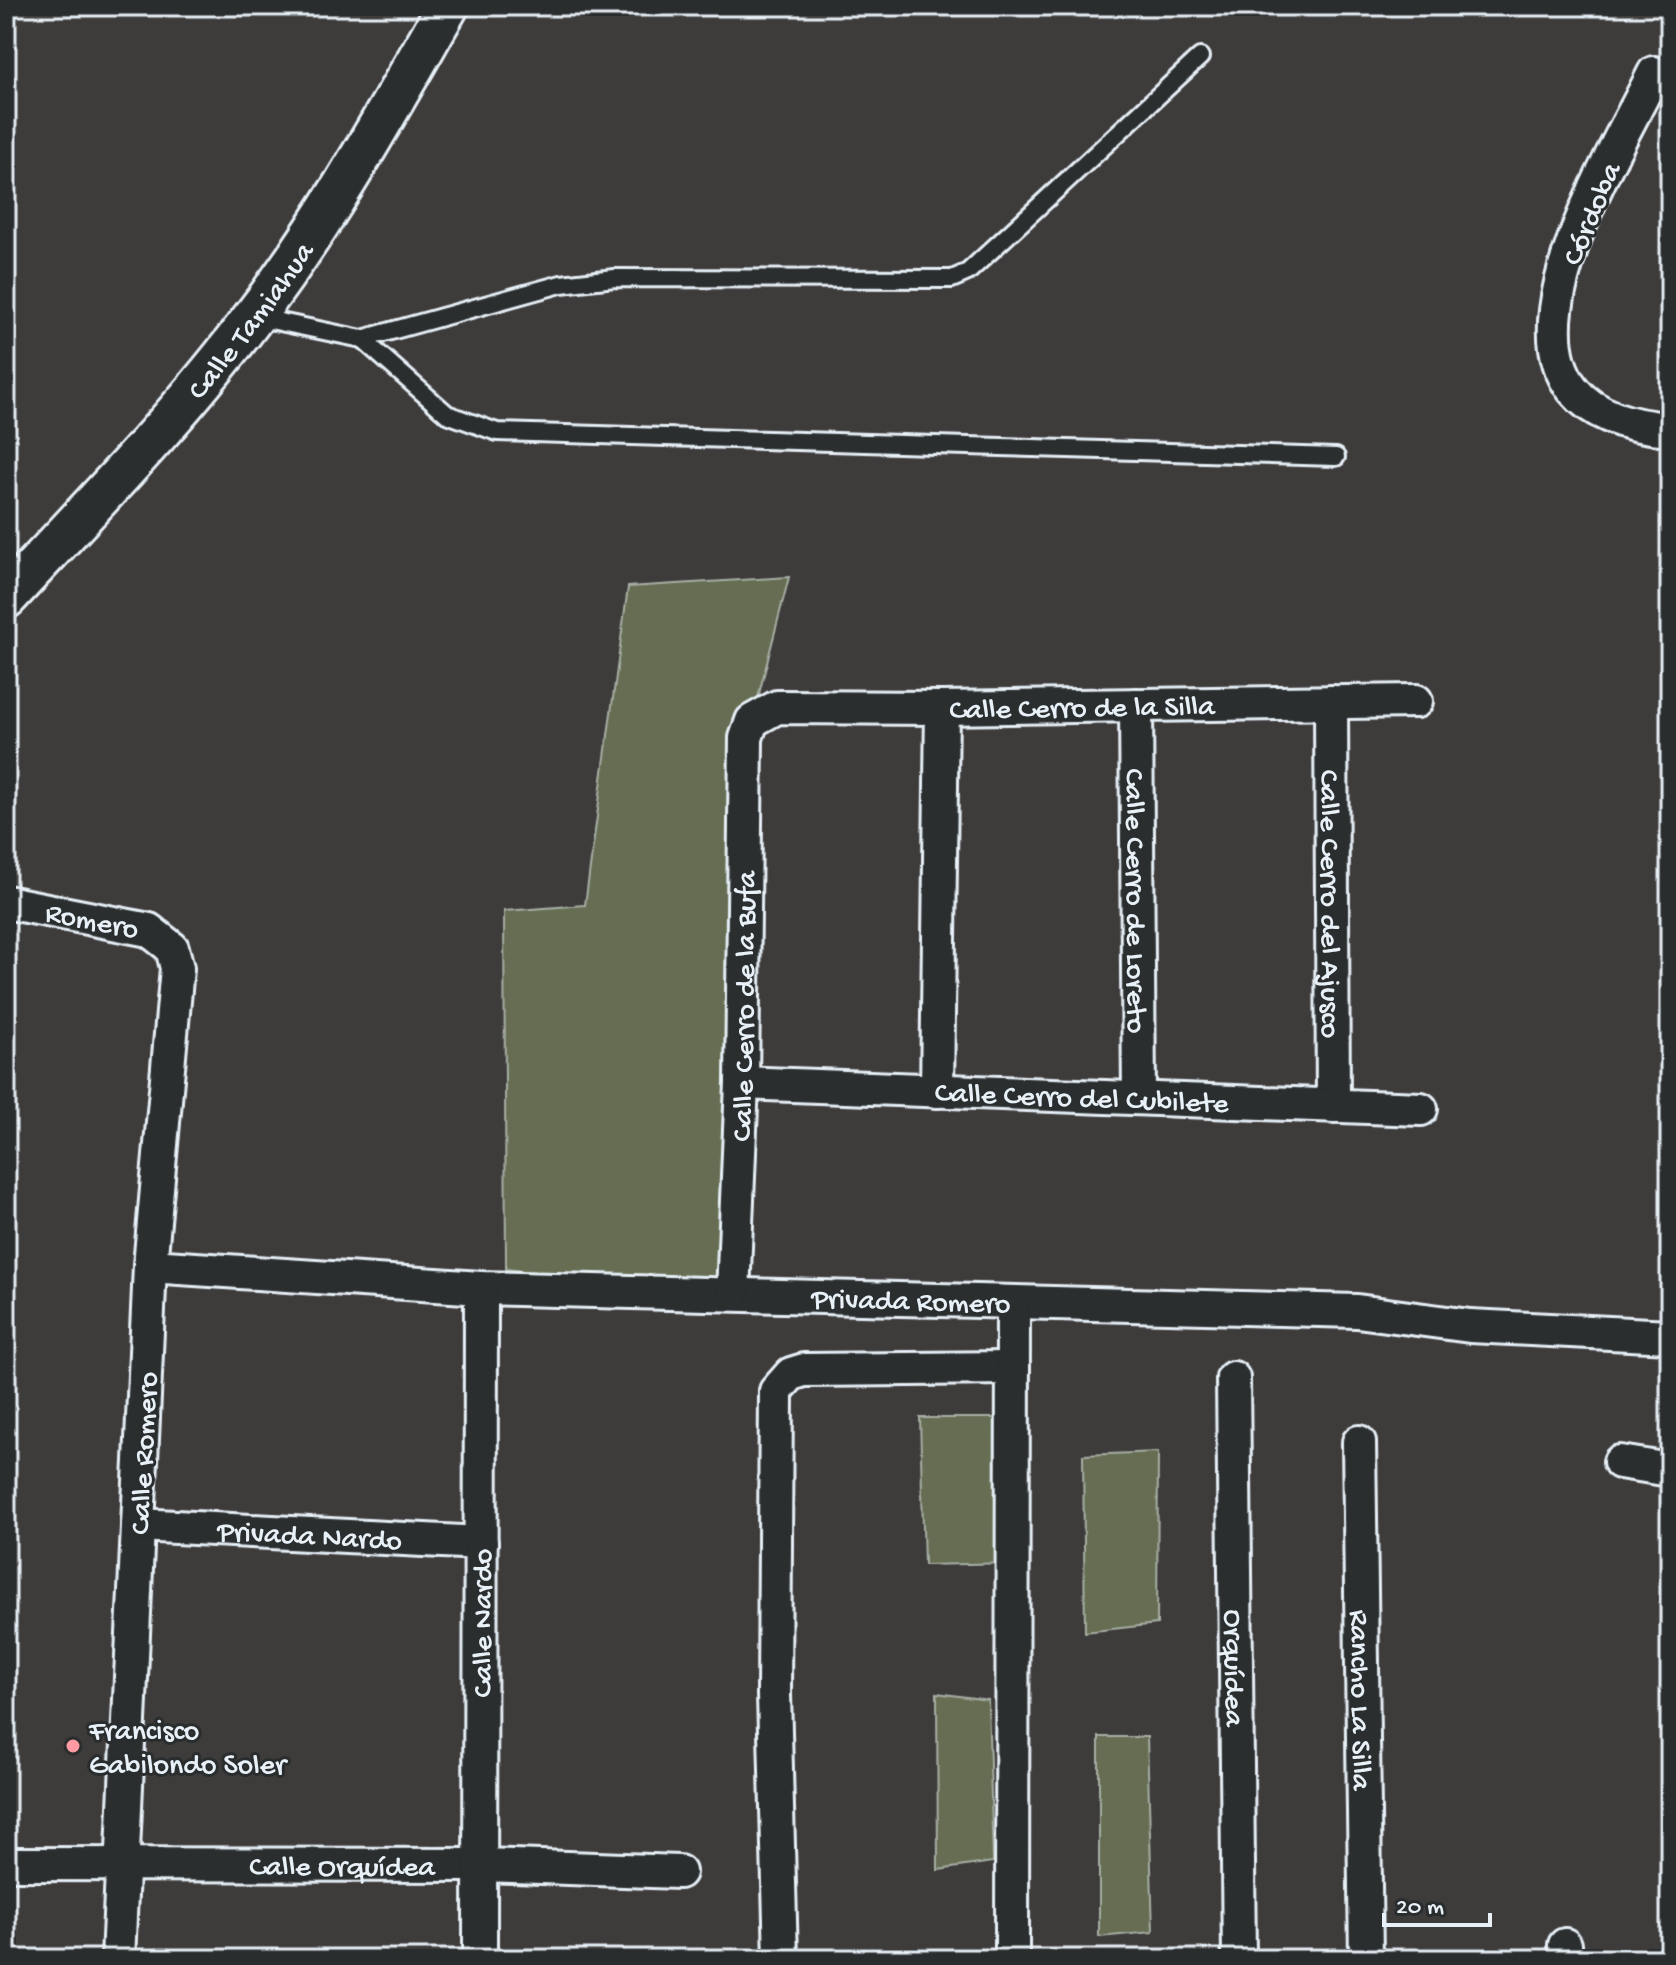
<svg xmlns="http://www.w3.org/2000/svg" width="1676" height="1965" font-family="'Gochi Hand',sans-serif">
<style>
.green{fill:#666d52;stroke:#a7afa5;stroke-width:2}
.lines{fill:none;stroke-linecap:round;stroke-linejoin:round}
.service-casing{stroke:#e8f1f8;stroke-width:22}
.minor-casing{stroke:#e8f1f8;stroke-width:38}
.tertiary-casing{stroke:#e8f1f8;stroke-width:46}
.service{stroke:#2a2d2e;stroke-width:16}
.minor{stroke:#2a2d2e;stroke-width:32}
.tertiary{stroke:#2a2d2e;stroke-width:40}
.poi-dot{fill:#ff9aa2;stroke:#2a2d2e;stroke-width:3}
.labels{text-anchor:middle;stroke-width:6;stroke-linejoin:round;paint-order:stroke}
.street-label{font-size:30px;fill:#e8f1f8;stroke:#2a2d2e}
.poi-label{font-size:30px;fill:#e8f1f8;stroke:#2a2d2e;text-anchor:start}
</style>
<rect width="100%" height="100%" fill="#3e3b3b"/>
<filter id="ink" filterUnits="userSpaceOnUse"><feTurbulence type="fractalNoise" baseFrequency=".0125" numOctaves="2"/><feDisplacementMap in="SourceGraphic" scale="16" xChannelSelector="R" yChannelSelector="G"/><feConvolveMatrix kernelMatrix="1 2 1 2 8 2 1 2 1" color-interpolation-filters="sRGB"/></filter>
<g filter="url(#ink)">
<g class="green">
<path d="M789 577 752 721 733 1294 506 1269 504 911 585 905 628 587Z"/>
<path d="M920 1418H1013V1563L924 1565Z"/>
<path d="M1158 1452 1157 1624 1085 1632 1083 1455Z"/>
<path d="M937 1693 988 1700 993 1862 938 1870Z"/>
<path d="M1099 1737H1147L1153 1932 1099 1937Z"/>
</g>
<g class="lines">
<g class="service-casing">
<g id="service">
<path d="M256 317 362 339 561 284 615 278 952 279 968 272 1200 57"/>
<path d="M362 339 447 414 497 432 1336 457"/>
</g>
</g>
<g class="minor-casing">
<g id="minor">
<path d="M1654 73C1602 179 1451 414 1670 429"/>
<path id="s1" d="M1331 702 1333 1106"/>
<path id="s2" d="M1136 705 1139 1098"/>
<path id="s3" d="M6 902 149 930 172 948 177 968 150 1266 118 1959"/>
<path id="s4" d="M742 1083 1421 1109"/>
<path d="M937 1091 942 708"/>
<path id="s5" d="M150 1266 481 1288 1357 1311 1470 1326 1670 1336"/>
<path id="s6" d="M733 1294 742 1083 746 738 752 721 777 707 942 708 1416 701"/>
<path id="s7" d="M1233 1378 1239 1959"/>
<path id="s8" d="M1359 1442 1366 1959"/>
<path d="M1620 1462 1670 1470"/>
<path id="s9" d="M138 1525 481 1543"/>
<path id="s10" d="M6 1864 482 1865 679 1872"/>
<path d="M1565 1945 1566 1959"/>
<path id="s11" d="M480 1959 481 1288"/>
<path d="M781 1959 774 1694 776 1391 791 1374 804 1370 1013 1368"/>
<path d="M1012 1959 1013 1302"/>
</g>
</g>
<g class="tertiary-casing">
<g id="tertiary">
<path id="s12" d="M6 598C91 506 180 416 255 315 329 218 387 112 448 6"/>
</g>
</g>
<use href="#service" class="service"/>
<use href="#minor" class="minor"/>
<use href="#tertiary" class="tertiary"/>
</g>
</g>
<circle class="poi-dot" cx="73" cy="1746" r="8"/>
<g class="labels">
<g class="street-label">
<text transform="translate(1590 213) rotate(-67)" y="10">Córdoba</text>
<text dy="10" stroke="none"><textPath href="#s12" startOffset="370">Calle Tamiahua</textPath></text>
<text dy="10" stroke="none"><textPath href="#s6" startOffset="908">Calle Cerro de la Silla</textPath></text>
<text dy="10" stroke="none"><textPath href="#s2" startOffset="196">Calle Cerro de Loreto</textPath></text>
<text dy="10" stroke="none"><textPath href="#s1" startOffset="202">Calle Cerro del Ajusco</textPath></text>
<text dy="10" stroke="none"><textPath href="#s3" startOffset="88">Romero</textPath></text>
<text dy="10" stroke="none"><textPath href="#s6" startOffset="288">Calle Cerro de la Bufa</textPath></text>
<text dy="10" stroke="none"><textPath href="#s4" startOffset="340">Calle Cerro del Cubilete</textPath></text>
<text dy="10" stroke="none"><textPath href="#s5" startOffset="762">Privada Romero</textPath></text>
<text transform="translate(142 1453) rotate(-87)" y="10">Calle Romero</text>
<text dy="10" stroke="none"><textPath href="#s9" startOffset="172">Privada Nardo</textPath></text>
<text dy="10" stroke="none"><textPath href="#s11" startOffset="336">Calle Nardo</textPath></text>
<text dy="10" stroke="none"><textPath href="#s7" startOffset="290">Orquídea</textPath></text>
<text dy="10" stroke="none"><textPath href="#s8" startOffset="258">Rancho La Silla</textPath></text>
<text dy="10" stroke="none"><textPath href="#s10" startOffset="336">Calle Orquídea</textPath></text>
</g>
<g class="poi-label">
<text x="89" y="1739">Francisco<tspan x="89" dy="34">Gabilondo Soler</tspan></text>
</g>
</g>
<rect width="1676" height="1965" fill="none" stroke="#2a2d2e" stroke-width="32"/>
<rect x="16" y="16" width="1644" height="1933" fill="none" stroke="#e8f1f8" stroke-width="3" filter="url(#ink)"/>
<path d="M1384 1913v12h106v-12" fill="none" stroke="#e8f1f8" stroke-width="4"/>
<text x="1396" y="1913" font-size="24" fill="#e8f1f8" stroke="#2a2d2e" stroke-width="6" paint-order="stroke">20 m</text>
</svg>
